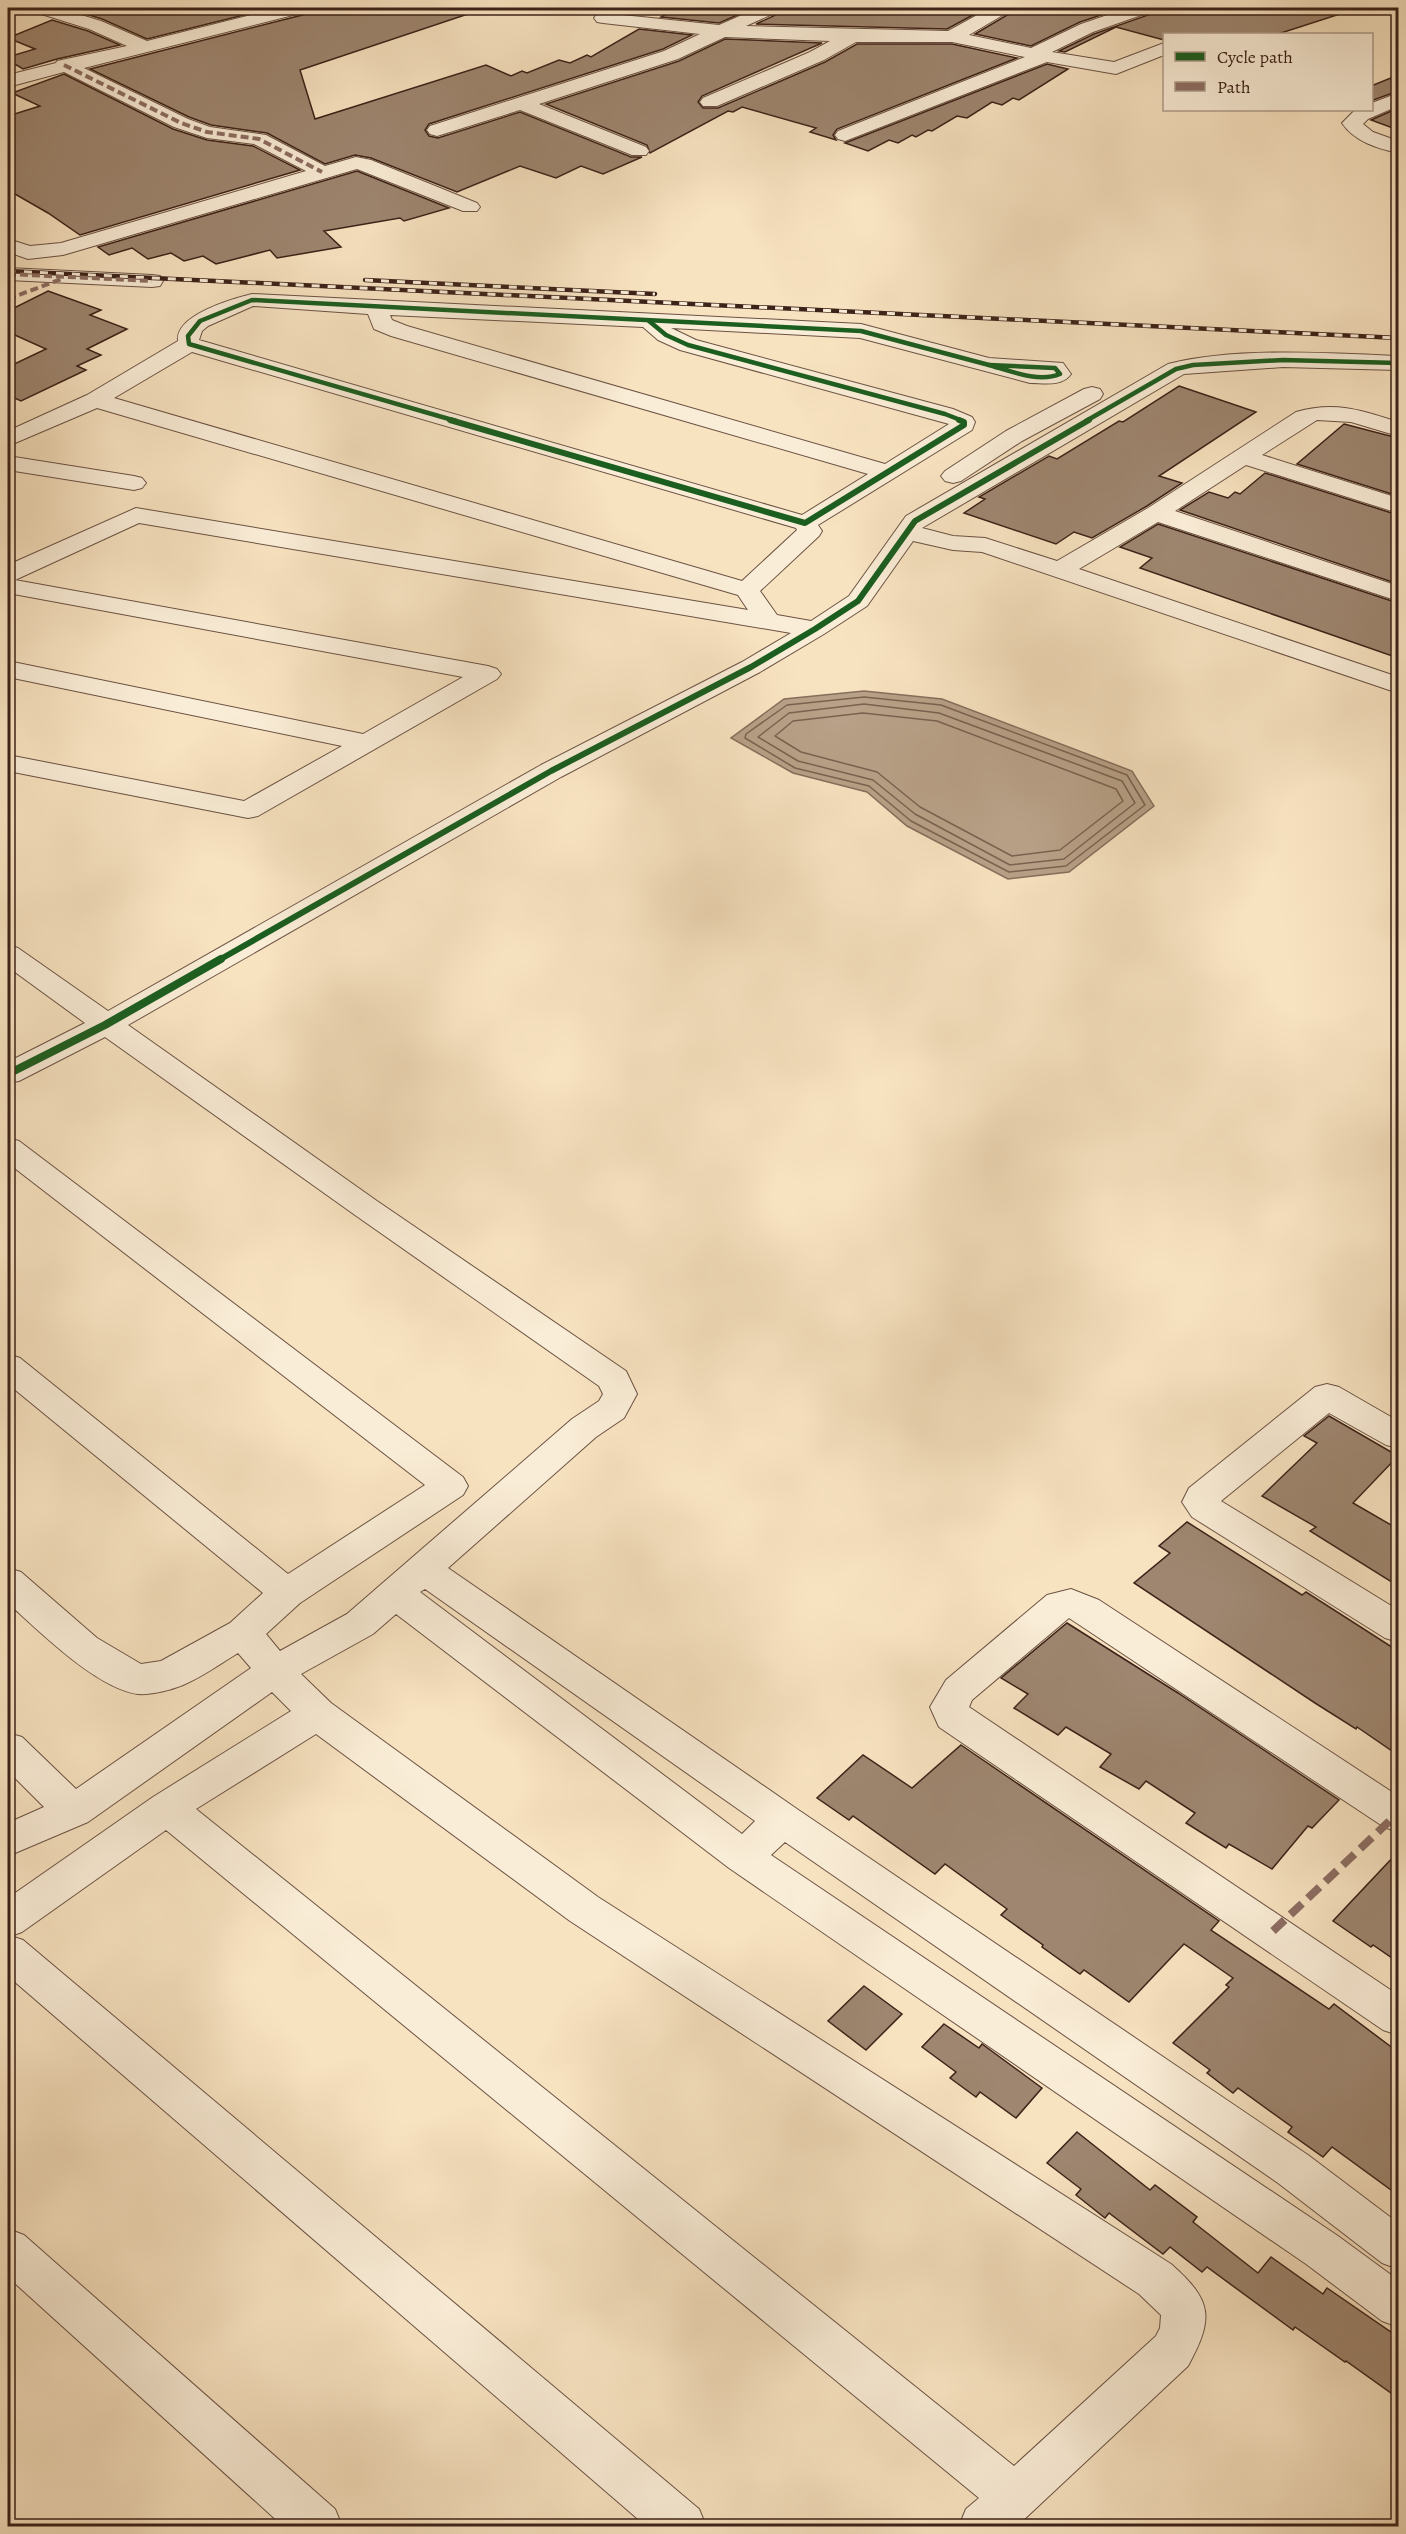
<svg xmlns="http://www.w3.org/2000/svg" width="1406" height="2534" font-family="Alegreya,serif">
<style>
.water{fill:#b8a188;stroke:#866e5c;stroke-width:1.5}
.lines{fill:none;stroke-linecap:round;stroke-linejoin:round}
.shore{stroke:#7a6250;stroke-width:1.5}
.building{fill:#9e8670;stroke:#3c2219;stroke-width:1.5}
.minor-casing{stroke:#6b5243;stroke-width:2}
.minor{fill:#faedd7;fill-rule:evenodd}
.rail-casing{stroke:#3c2219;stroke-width:4.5}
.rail{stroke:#faedd7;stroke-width:3;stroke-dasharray:8;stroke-linecap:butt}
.quiet-far1{stroke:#8d6e63;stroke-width:4;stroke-dasharray:8 4;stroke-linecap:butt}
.quiet{stroke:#8d6e63;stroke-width:8;stroke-dasharray:16 8;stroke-linecap:butt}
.cycleway-far2-casing{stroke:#faedd7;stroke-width:7}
.cycleway-far1-casing{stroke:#faedd7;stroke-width:9}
.cycleway-casing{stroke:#faedd7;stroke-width:11}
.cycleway-far2{stroke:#1b5e20;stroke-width:4.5}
.cycleway-far1{stroke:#1b5e20;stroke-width:6}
.cycleway{stroke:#1b5e20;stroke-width:8}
</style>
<rect width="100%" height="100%" fill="#f8e3c1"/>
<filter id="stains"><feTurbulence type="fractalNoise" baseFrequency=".00333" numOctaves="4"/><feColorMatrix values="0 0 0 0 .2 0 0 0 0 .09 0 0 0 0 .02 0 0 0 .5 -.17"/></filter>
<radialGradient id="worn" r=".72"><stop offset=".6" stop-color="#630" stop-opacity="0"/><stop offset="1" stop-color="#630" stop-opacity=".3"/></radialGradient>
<path class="water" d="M864 691 942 699 1132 771 1154 806 1069 872 1008 879 907 826 867 792 793 773 731 738 784 699Z"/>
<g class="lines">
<g class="shore">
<path d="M864 697 941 705 1127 775 1145 805 1066 866 1009 872 911 821 869 786 795 768 745 738 746 734 787 705Z"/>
<path d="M864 704 939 713 1122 781 1135 803 1064 859 1010 865 915 814 873 780 798 761 758 737 789 713Z"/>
<path d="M863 713 937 721 1116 789 1123 801 1060 850 1012 856 920 807 877 772 801 752 775 736 793 721Z"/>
</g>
</g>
<g class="building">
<path d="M85 8H272L147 39 102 19 76 11Z"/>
<path d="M310 8H467L468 14 300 70 315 119 486 65 511 76 522 71 527 73 559 60 570 63 587 55 591 57 639 29 692 35 663 49 429 124 425 130 429 136 438 138 520 112 631 157H642L603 174 581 166 556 178 520 166 457 192 371 158 355 155 325 164 267 133 211 125 189 117 90 69 306 14Z"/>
<path d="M677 8H754L719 23 661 17Z"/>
<path d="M782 8H986L947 29 756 24 778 14Z"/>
<path d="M1013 8H1122L1080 22 1031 46 975 34 1009 14Z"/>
<path d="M1155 8H1342L1343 13 1278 34H1164V40L1116 27 1065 52 1059 51 1094 34 1151 14Z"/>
<path d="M52 20 88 31 120 45 57 59 23 69 8 60V57L35 49 8 38Z"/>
<path d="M725 39 822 43 702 96 698 102 703 108H718L825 62 857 44H952L1017 58 837 129 833 135 836 140 810 132 816 128 742 107 733 112 728 111 650 153 647 145 546 104 679 61Z"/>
<path d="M1047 64 1068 69 1019 100 1013 98 1002 105 992 102 967 118 957 116 932 131 928 130 916 137 912 135 898 143 889 140 868 151 845 143Z"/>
<path d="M64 74 173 129 207 140 253 146 300 170 80 235 48 213 8 190V116L40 106 12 93Z"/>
<path d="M1398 75V91L1371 101V86Z"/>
<path d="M1398 108V130L1371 120Z"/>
<path d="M357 171 449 208 404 221 400 218 324 231 341 247 277 258 270 250 216 264 203 256 184 261 171 253 148 259 132 248 109 255 98 247Z"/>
<path d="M48 291 101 310 90 315 127 329 87 349 101 355 77 366 86 370 21 401 8 395V367L46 349 8 332V311Z"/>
<path d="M1179 386 1256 412 1159 476 1182 483 1147 506 1092 538 1074 532 1056 544 964 513 985 499 979 497 1049 456 1057 459 1119 421 1123 422Z"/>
<path d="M1344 424 1398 438V496L1297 464Z"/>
<path d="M1265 473 1398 515V584L1180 510 1209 492 1228 498 1235 492 1240 494Z"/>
<path d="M1158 524 1398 603V658L1140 568 1152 558 1120 547Z"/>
<path d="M1329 1416 1398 1456 1353 1503 1398 1529V1586L1310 1531 1316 1527 1262 1496 1317 1443 1304 1436Z"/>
<path d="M1187 1522 1302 1595 1306 1592 1398 1651V1755L1357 1727 1356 1729 1315 1703 1134 1583 1170 1553 1159 1546Z"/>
<path d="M1067 1623 1178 1693 1339 1800 1312 1828 1308 1826 1272 1869 1229 1844 1226 1848 1186 1823 1195 1813 1146 1781 1139 1789 1100 1767 1111 1754 1066 1727 1058 1735 1014 1708 1028 1694 1001 1678Z"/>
<path d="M961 1745 1219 1921 1211 1930 1329 2009 1334 2004 1398 2052V2195L1332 2147 1323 2157 1288 2132 1292 2127 1238 2088 1233 2093 1207 2073 1210 2070 1173 2043 1229 1987 1226 1985 1233 1978 1184 1944 1129 2002 1084 1970 1080 1974 1042 1947 1043 1945 1001 1915 1007 1909 945 1864 935 1874 853 1816 849 1820 817 1798 863 1755 912 1788Z"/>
<path d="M1398 1852V1962L1373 1945 1371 1947 1333 1921Z"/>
<path d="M864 1986 902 2014 866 2050 828 2021Z"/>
<path d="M944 2024 979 2048 982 2044 1042 2088 1016 2118 980 2092 976 2097 950 2078 956 2072 922 2047Z"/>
<path d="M1077 2132 1150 2190 1155 2185 1197 2217 1193 2222 1258 2273 1271 2257 1323 2294 1327 2288 1398 2337V2398L1346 2361 1345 2362 1295 2327 1293 2330 1207 2267 1202 2272 1170 2247 1163 2254 1109 2213 1105 2218 1076 2195 1081 2189 1047 2163Z"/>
</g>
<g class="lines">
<g class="minor-casing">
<g id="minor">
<path d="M32 8H58L101 21 147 41 279 8H308L305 12 84 68 188 119 210 127 266 135 325 166 356 157 371 160 477 203 480 207 477 211H463L357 169 63 255 28 259 8 252V239L30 246 61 243 306 171 254 144 207 138 174 127 64 72 8 87V75L56 63 57 61 127 46 89 29 35 12Z"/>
<path d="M758 8H780L777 12 746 26 948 31 990 8H1011L1008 12 969 35 1031 48 1081 24 1128 8H1153L1150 12 1093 32 1052 52 1114 62 1164 43V55L1116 74 1047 62 845 141 838 139 835 135 838 131 1025 57 952 42H856L824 60 717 106H703L700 102 703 98 810 52 830 41 725 37 678 59 539 104 646 147 649 151 646 155H632L520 110 437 136 430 134 427 130 430 126 664 51 700 34 603 23 597 22 594 18 597 14 603 13 719 25Z"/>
<path d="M1398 93V106L1368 119 1363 124 1373 132 1398 141V153C1377 148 1355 142 1342 123L1354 111 1372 110V103Z"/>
<path d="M8 268 152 275 160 276 163 281 160 286 152 287 8 280Z"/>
<path d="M252 294 861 324 989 358 1063 363 1071 374C1062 387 1044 383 1030 383L860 338 671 328 696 340 953 409 972 417 975 422 972 430 818 525 822 531 819 536 760 591 777 615 811 621 849 596 906 516 1168 364C1236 347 1328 353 1398 356V370L1283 367 1184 374 922 528 953 536 985 538 1057 561 1148 508 1296 412C1335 401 1361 410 1398 422V436L1351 422 1317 420 1262 455 1398 498V513L1246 465 1175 511 1398 586V601L1158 522 1079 569 1398 677V693L982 552 953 550 913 541 867 606 824 634 760 672 561 777 128 1025 377 1201 626 1371 637 1394 624 1418 596 1437 448 1568 797 1809 1308 2155 1398 2223V2269L1382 2263 1278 2183 785 1842 771 1855 1338 2236 1398 2280V2327L1382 2321 1306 2264 729 1868 396 1614 373 1634 301 1674 331 1703 598 1897 1171 2264C1213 2301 1214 2318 1188 2366L1017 2526H959L966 2509 979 2498 166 1830 22 1932 11 1936 23 1940 699 2509 706 2526H646L8 1976V1898L153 1797 291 1711 272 1692 88 1822 8 1856V1823L44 1807 8 1771V1733L22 1737 76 1789 251 1668 238 1653C220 1664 202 1677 183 1685 171 1690 151 1695 138 1694 97 1689 38 1630 8 1603V1568L21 1572 97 1638 141 1664 161 1661 230 1623 263 1593 8 1384V1354L20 1358 288 1574 425 1485 8 1163V1138L19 1141 463 1477 468 1486 463 1495 300 1603 266 1634 280 1651 347 1614 572 1419 599 1401 603 1394 599 1386 355 1215 105 1037 19 1081 8 1083V1062L85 1023 8 967V945L18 948 108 1011 541 765 742 662 791 633 139 523 15 580 488 666 497 669 501 674 497 679 258 816 248 818 8 771V755L244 801 342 746 8 677V661L363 734 463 677 8 593V565L136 508 748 610 738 595 97 408 8 446V431L87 395 178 341C175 315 232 299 252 294ZM253 306 368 314 374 329 391 336 868 474 802 515 199 340 202 331 208 326ZM390 315 643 327 658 340 680 350 949 424 885 464 407 326 392 320ZM192 352 796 528 797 530 742 581 114 398ZM425 1589 755 1821 742 1834 420 1592ZM316 1734 570 1921 1139 2294 1161 2315 1160 2328 1156 2336 1014 2466 196 1809Z"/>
<path d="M1092 387 1100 389 1103 394 1100 399 1022 441 961 481 953 483 945 481 941 476 945 471 1006 431 1084 389Z"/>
<path d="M8 456 134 476 142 478 146 483 142 488 134 490 8 470Z"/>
<path d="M1327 1384 1339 1387 1398 1421V1448L1386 1445 1329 1413 1221 1501 1398 1610V1642L1385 1638 1192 1517 1182 1502 1189 1488 1315 1387Z"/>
<path d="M1071 1589 1099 1600 1398 1796V1832L1384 1827 1069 1618 972 1700 969 1707 1398 1995V2035L1383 2030 939 1727 930 1707 946 1680 1047 1595Z"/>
<path d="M8 2229 24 2235 335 2509 342 2526H283L8 2277Z"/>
</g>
</g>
<use href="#minor" class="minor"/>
<g class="rail-casing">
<g id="rail">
<path d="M8 271 1398 338"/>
<path d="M365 280 655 294"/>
</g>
</g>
<use href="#rail" class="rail"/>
<g class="quiet-far1">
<path d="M64 65 181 123 207 132 259 139 322 172"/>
<path d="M8 274 152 281"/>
<path d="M8 299 64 278"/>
</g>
<path class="quiet" d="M1273 1931 1398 1813"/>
<g class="cycleway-far2-casing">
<g id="cycleway-far2">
<path d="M649 321 666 335 688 345 945 414 963 421"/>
<path d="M989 365 1055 368 1060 374C1039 383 1010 371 989 365Z"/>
<path d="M456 421 189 344 188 336 200 321 252 300 861 331 989 365"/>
<path d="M1086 421 1176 369 1193 365 1283 360 1398 363"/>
</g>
</g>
<g class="cycleway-far1-casing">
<g id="cycleway-far1">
<path d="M450 420 805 523 964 425V422L959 420"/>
<path d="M219 960 551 771 751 667 815 629 858 601 915 521 1089 420"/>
</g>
</g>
<g class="cycleway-casing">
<path id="cycleway" d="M8 1074 105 1025 221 959"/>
</g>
<use href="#cycleway-far2" class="cycleway-far2"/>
<use href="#cycleway-far1" class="cycleway-far1"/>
<use href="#cycleway" class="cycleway"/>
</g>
<rect width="1406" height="2534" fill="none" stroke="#f8e3c1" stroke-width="30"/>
<rect x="9" y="9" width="1388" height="2516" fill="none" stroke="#3c2219" stroke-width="3"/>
<rect x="15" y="15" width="1376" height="2504" fill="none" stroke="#3c2219" stroke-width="1.5"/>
<rect x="1163" y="33" width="210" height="78" fill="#faedd7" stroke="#ae9c8b" stroke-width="1.5"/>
<rect x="1175" y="52" width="30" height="9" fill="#1b5e20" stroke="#ae9c8b" stroke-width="1.5"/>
<text x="1217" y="63" font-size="18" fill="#3c2219">Cycle path</text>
<rect x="1175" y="82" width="30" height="9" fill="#8d6e63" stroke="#ae9c8b" stroke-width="1.5"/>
<text x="1217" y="93" font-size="18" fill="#3c2219">Path</text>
<rect width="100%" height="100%" filter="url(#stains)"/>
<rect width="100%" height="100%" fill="url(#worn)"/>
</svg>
